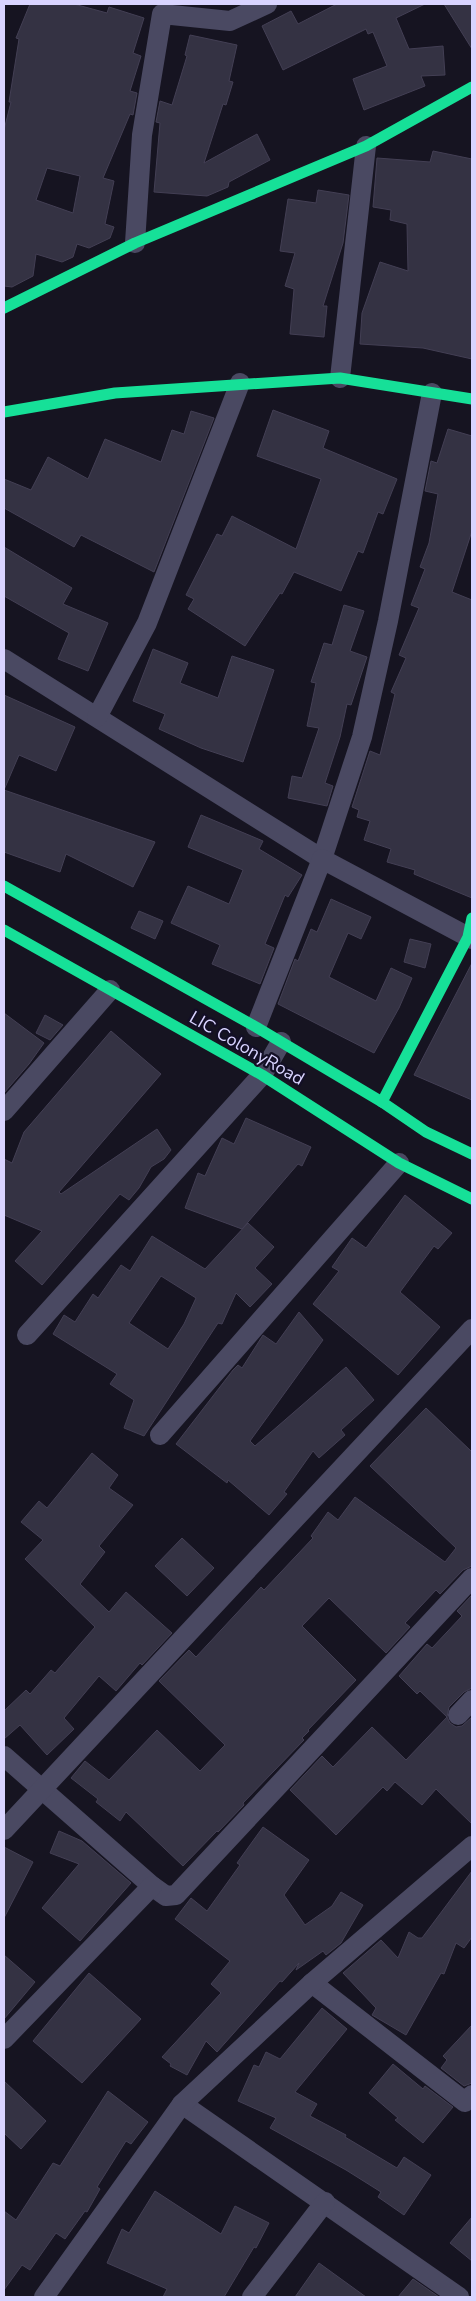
<svg xmlns="http://www.w3.org/2000/svg" width="476" height="2301" font-family="'Nunito Sans',sans-serif">
<style>
.building{fill:#343243;stroke:#433f54;fill-rule:evenodd}
.lines{fill:none;stroke-linecap:round;stroke-linejoin:round}
.street{stroke:#4a4962;stroke-width:20}
.fast{stroke:#16e098;stroke-width:11}
.labels{text-anchor:middle;stroke-width:4.5;stroke-linejoin:round;paint-order:stroke}
.street-label{font-size:18px;fill:#d9d4ff;stroke:#130f26}
</style>
<rect width="100%" height="100%" fill="#161421"/>
<g class="building">
<path d="M30 4H74L107 13 109 7 144 18 133 53 141 56 130 91 137 93 133 115 130 114 103 178 114 181 105 224 114 227 110 238 89 248 77 244 73 257 62 262 36 254 33 276 12 287 4 286V130L11 102H9L19 39 16 38ZM47 168 80 176 73 213 36 200Z"/>
<path d="M337 4H425L396 18 409 49 443 46 445 75 421 76 425 86 364 110 353 79 387 66 373 32 368 34 366 29 283 70 262 26 291 11 298 24Z"/>
<path d="M444 4H472V49Z"/>
<path d="M190 35 237 45 229 81 233 82 226 105 223 104 204 163 257 134 270 160 229 182 228 187 207 196 154 192 160 123 156 122 160 101 172 105 187 56 185 55Z"/>
<path d="M433 151 472 159V359L423 348 360 344 362 313 380 262 408 271 407 224 390 220 391 210 373 207 377 158 430 162Z"/>
<path d="M318 190 349 195 343 243 323 306H327L324 337 290 334 294 289 285 286 295 253 280 251 288 199 316 203Z"/>
<path d="M273 410 329 431 323 448 397 479 383 514 378 512 363 553 358 551 341 591 294 572 282 594 280 593 245 646 188 609 194 599 186 595 217 534 222 536 232 516 296 549 321 479 257 456Z"/>
<path d="M191 411 214 418 154 572 81 535 74 547 4 508V479L31 490 48 457 88 479 105 439 161 462 172 430 184 434Z"/>
<path d="M448 429 472 436V531L452 592 472 600V898L414 874 415 870 387 862 391 849 364 840 370 821 357 817 359 810 352 807 370 751 380 755 395 694 391 692 406 658 399 655 419 608 411 605 425 569 420 567 429 543 438 494 425 491 431 461 437 463Z"/>
<path d="M4 547 72 588 63 604 108 623 88 671 58 659 69 633 4 596Z"/>
<path d="M344 605 364 611 350 651 367 657 351 705 347 704 340 737 325 783 333 786 327 806 288 798 292 776 302 778 319 728 307 726 316 683 311 682 324 643 332 645Z"/>
<path d="M153 649 188 663 180 683 218 698 232 656 274 670 243 762 201 748 159 729 165 714 133 701Z"/>
<path d="M4 695 75 727 56 771 19 755 4 790 155 842 133 887 66 854 60 872 4 852Z"/>
<path d="M201 815 263 841 259 849 302 875 288 897 285 895 265 944 274 948 260 984 212 964 220 945 171 923 188 886 229 904 243 870 188 847Z"/>
<path d="M331 899 371 917 361 939 348 933 329 977 376 1001 391 968 412 978 399 1008 374 1053 278 1004 295 959 298 961 311 929 317 932Z"/>
<path d="M139 911 163 921 155 939 131 928Z"/>
<path d="M410 939 431 944 425 968 404 962Z"/>
<path d="M472 963V1100L414 1075Z"/>
<path d="M4 1013 44 1043 29 1064 4 1093Z"/>
<path d="M45 1015 63 1025 50 1040 36 1033Z"/>
<path d="M111 1031 161 1074 59 1192 61 1194 157 1129 171 1150 164 1159 151 1167 139 1188 129 1200 120 1194 42 1285 15 1261 42 1231 4 1215V1159L12 1163 24 1132Z"/>
<path d="M246 1118 311 1147 302 1166 298 1164 242 1229 185 1208 198 1173 205 1176 222 1138 234 1144Z"/>
<path d="M405 1195 452 1233 438 1249 434 1246 400 1292 440 1327 398 1375 313 1304 339 1271 332 1267 352 1238 366 1248Z"/>
<path d="M248 1223 274 1247 255 1268 272 1284 250 1307 236 1293 222 1324 218 1323 144 1436 124 1428 134 1400 110 1384 117 1374 53 1334 64 1315 75 1322 93 1294 98 1298 121 1265 130 1271 152 1236 205 1269ZM161 1276 196 1298 184 1324 168 1349 129 1323Z"/>
<path d="M299 1312 323 1340 250 1441 255 1446 346 1367 374 1400 341 1430 345 1435 319 1458 313 1451 284 1492 287 1494 269 1515 228 1480 227 1483 176 1444 233 1370 238 1365 242 1368 263 1335 276 1344Z"/>
<path d="M426 1408 472 1452V1566L463 1570 440 1594 436 1590 405 1623 410 1627 386 1653 329 1598 302 1626 356 1680 308 1730 309 1731 302 1738 304 1740 243 1803 244 1805 218 1832 217 1831 183 1866 126 1812 120 1821 96 1802 98 1799 71 1778 85 1761 109 1780 157 1730 200 1771 225 1745 159 1681 189 1650 196 1657 261 1587 264 1590 313 1538 311 1536 328 1512 338 1520 355 1497 445 1562 456 1548 370 1466Z"/>
<path d="M92 1453 118 1475 109 1488 133 1505 99 1546 105 1552 80 1584 109 1612 126 1592 172 1633 142 1665 140 1663 116 1691 99 1676 64 1718 74 1729 47 1755 20 1725 4 1739V1711L26 1690 30 1694 51 1670 55 1673 95 1627 25 1559 43 1540 21 1522 39 1501 47 1508Z"/>
<path d="M182 1538 214 1568 187 1596 155 1566Z"/>
<path d="M472 1595V1688L464 1692 449 1707 447 1717 420 1691 417 1694 399 1676 427 1644 432 1648 462 1616 457 1611Z"/>
<path d="M447 1717 450 1723 456 1727 462 1726 472 1717V1824L436 1789 422 1805 395 1782 387 1791 383 1787 336 1835 290 1790 322 1756 333 1767 372 1727 406 1760Z"/>
<path d="M263 1827 309 1860 284 1895 305 1925 332 1906 341 1892 363 1905 341 1943 326 1955 323 1951 296 1970 299 1963 282 1982 280 1981 217 2052 206 2041 187 2075 170 2066 171 2064 162 2057 221 1993 211 1984 230 1961 175 1919 191 1898 207 1911 240 1865 237 1863Z"/>
<path d="M59 1831 82 1841 131 1883 80 1941 42 1908 79 1864 50 1853Z"/>
<path d="M4 1847 33 1862 4 1918Z"/>
<path d="M472 1871V1937L464 1948 456 1943 444 1974 441 1973 406 2035 372 2015 376 2008 343 1973 381 1940 398 1958 409 1932 418 1938H422Z"/>
<path d="M4 1955 35 1982 4 2019Z"/>
<path d="M89 1973 141 2019 82 2083 33 2041Z"/>
<path d="M322 2008 347 2029 295 2092 317 2104 310 2116 346 2135 345 2137 397 2168 404 2157 431 2175 404 2215 378 2197 381 2192 346 2170 270 2128 276 2118 238 2101 254 2065 259 2067 266 2052 280 2059Z"/>
<path d="M472 2025V2083L464 2086 441 2068 447 2060 443 2056Z"/>
<path d="M393 2064 423 2089 425 2086 453 2107 423 2143 395 2120 398 2118 369 2093Z"/>
<path d="M4 2081 46 2121 21 2149 4 2133Z"/>
<path d="M108 2091 148 2122 131 2144 126 2141 97 2187 100 2189 87 2212 85 2211 65 2239 56 2233 30 2270 22 2265 4 2290V2211L16 2220 53 2163 60 2166Z"/>
<path d="M155 2191 221 2234 235 2206 269 2223 256 2248 254 2247 224 2297H163L167 2289 107 2263 122 2229 129 2233Z"/>
<path d="M472 2217V2261L450 2243Z"/>
<path d="M319 2263 366 2297H295Z"/>
<path d="M413 2279 439 2297H398Z"/>
</g>
<g class="lines">
<g class="street">
<path d="M135 243 142 135 162 14 230 21 267 4"/>
<path d="M340 378 366 146"/>
<path d="M4 659 322 859 362 737 388 621 432 393"/>
<path d="M97 717 147 623 240 383"/>
<path d="M256 1027 322 859 472 939"/>
<path d="M4 1111 110 990"/>
<path d="M27 1335 262 1075 281 1042"/>
<path d="M160 1435 399 1163"/>
<path d="M458 1715 472 1700"/>
<path d="M4 1756 152 1886 166 1896 176 1895 472 1578"/>
<path d="M4 1830 472 1329"/>
<path d="M312 1983 465 2102 472 2095"/>
<path d="M4 2039 152 1886"/>
<path d="M182 2104 459 2297"/>
<path d="M44 2297 182 2104 312 1983 472 1846"/>
<path d="M252 2297 325 2202"/>
</g>
<g class="fast">
<path d="M4 308 135 243 366 146 472 87"/>
<path d="M4 412 115 393 340 378 472 399"/>
<path d="M4 886 256 1027 382 1102 426 1132 472 1154"/>
<path d="M4 930 262 1075 399 1163 472 1199"/>
<path d="M382 1102 468 937 472 918"/>
</g>
</g>
<g class="labels">
<g class="street-label">
<text transform="translate(247 1048) rotate(30)" y="6">LIC ColonyRoad</text>
</g>
</g>
<rect width="476" height="2301" fill="none" stroke="#d9d4ff" stroke-width="10"/>
</svg>
